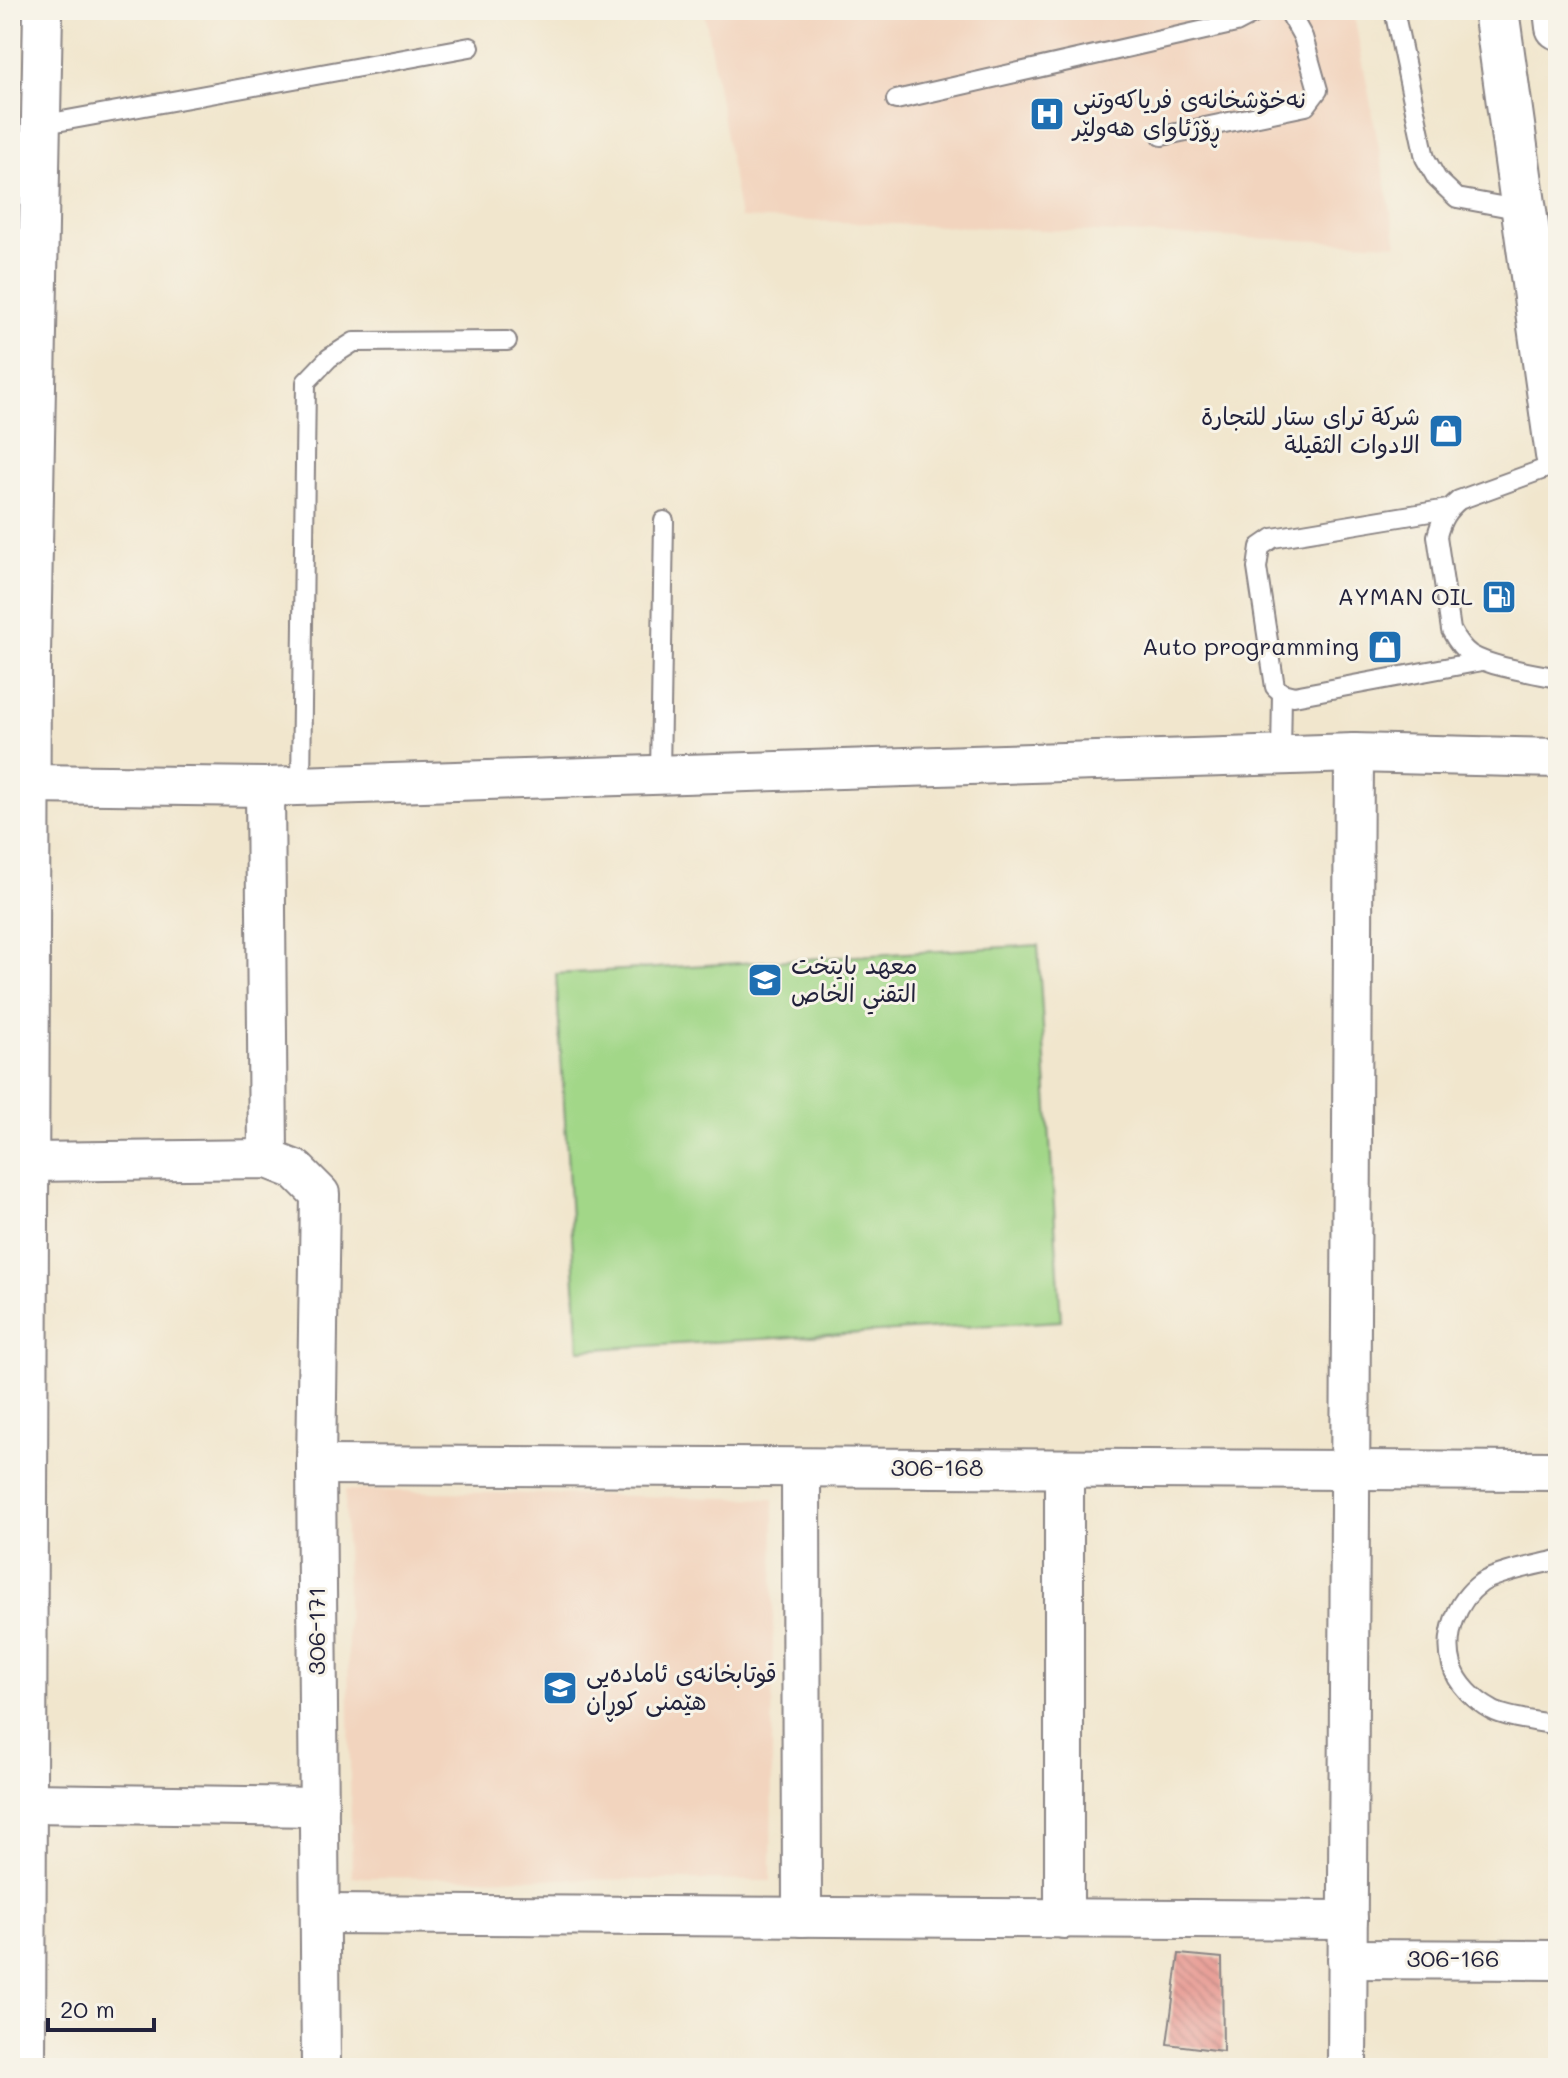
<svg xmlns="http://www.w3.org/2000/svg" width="1568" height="2078" font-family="Mali,'Playpen Sans Arabic',sans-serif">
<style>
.built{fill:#f2d4be}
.green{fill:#a2d788;stroke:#627c62;stroke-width:2}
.building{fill:url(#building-back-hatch)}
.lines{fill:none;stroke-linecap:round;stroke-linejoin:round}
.lane-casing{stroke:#8a8484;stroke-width:22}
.street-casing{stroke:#8a8484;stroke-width:42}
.secondary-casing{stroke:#8a8484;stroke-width:48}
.highway-casing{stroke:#8a8484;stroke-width:48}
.lane{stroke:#fff;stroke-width:18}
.street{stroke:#fff;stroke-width:38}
.secondary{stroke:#fff;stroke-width:44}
.highway{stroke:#fff;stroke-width:44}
.labels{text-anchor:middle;stroke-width:6;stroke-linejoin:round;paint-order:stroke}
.poi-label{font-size:24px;fill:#22223b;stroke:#f7f3e8;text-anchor:start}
.street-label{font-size:24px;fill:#22223b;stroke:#f7f3e8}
</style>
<defs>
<pattern id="building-back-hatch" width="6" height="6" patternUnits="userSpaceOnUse" patternTransform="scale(2)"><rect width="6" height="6" fill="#e58d86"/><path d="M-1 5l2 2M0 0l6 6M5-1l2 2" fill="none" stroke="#b9736f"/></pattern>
</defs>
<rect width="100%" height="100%" fill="#f7f3e8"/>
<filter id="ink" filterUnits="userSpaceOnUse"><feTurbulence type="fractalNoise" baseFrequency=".0125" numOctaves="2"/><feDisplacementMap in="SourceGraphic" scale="16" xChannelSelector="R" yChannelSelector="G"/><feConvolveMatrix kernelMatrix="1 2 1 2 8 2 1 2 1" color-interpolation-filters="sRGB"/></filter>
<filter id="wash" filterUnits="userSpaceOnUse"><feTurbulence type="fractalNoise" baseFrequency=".006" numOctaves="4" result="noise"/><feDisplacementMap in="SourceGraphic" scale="32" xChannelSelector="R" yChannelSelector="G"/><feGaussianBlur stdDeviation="1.8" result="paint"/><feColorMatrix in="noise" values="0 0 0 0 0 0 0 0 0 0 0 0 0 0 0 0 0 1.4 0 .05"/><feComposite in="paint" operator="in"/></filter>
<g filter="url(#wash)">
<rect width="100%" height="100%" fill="#f1e6cd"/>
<g class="built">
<path d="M704 10H1353L1397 244 740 218Z"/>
<path d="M345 1490 774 1499 771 1881 352 1877Z"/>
</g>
<path class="green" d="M1038 945 1061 1321 579 1350 556 974Z"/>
<g id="blocks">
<path class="building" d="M1179 1954 1222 1958 1223 2051 1167 2044Z"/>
</g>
</g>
<g filter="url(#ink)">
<use href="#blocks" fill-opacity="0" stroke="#8a8484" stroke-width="2"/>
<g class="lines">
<g class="lane-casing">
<g id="lane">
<path d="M1394 10 1425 158 1437 179 1457 198 1522 210"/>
<path d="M896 100 1236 23 1261 10"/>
<path d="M40 125 470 47"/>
<path d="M1162 136 1306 106 1318 90 1303 37 1288 10"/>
<path d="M1558 464 1459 500C1446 511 1441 520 1437 536L1451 630C1456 640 1461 648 1471 655 1491 667 1534 673 1558 678"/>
<path d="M1448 509 1273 538 1260 547 1257 568 1275 687 1282 693 1294 696 1482 661"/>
<path d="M1281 755 1282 693"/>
<path d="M660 774 664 521"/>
<path d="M301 785 306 382 329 358 354 342 507 341"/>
<path d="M1558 1560C1538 1565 1497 1572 1481 1583 1456 1601 1444 1636 1452 1665 1457 1684 1475 1701 1492 1710 1506 1718 1541 1722 1558 1725"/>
</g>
</g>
<g class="street-casing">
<g id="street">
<path d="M30 784 265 787 1354 753 1558 758"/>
<path d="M265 787 268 1159"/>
<path d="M29 1162 268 1159 296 1170 320 1194 316 1465 321 2068"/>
<path d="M316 1465 1558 1471"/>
<path d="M801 1468 802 1917"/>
<path d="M1064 1469V1919"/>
<path d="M27 1803 319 1807"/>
<path d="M320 1914 1348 1920"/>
<path d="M1347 1959 1558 1960"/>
<path d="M26 2068 31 654 43 10"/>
<path d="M1347 2068 1354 753"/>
</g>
</g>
<g class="secondary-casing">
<path id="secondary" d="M1496 10 1558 455"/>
</g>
<g class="highway-casing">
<path id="highway" d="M1556 10 1558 27"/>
</g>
<use href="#lane" class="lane"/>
<use href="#street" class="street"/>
<use href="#secondary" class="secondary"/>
<use href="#highway" class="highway"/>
</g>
</g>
<defs>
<g id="hospital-square" transform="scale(1.8)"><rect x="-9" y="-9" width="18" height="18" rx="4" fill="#1f6fb2" stroke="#f7f3e8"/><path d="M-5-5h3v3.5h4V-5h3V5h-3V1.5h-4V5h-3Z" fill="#fff"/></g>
<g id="shop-square" transform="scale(1.8)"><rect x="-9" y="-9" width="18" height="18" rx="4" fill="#1f6fb2" stroke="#f7f3e8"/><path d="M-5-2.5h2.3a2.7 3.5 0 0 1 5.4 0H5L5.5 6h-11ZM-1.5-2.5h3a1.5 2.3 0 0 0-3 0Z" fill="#fff"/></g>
<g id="fuel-square" transform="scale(1.8)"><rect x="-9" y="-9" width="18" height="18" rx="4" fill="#1f6fb2" stroke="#f7f3e8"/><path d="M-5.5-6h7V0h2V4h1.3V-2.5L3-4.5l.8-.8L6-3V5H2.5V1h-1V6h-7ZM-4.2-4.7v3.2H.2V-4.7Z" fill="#fff"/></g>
<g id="school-square" transform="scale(1.8)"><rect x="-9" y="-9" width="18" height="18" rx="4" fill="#1f6fb2" stroke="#f7f3e8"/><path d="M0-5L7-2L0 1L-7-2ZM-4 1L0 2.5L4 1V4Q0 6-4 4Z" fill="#fff"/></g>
</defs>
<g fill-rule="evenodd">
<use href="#hospital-square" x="1047" y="114"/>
<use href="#shop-square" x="1446" y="431"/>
<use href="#fuel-square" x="1499" y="597"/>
<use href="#shop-square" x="1385" y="647"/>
<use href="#school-square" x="765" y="980"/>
<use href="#school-square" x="560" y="1688"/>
</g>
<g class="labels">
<g class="poi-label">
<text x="1073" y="108">نەخۆشخانەی فریاکەوتنی<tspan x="1073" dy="28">ڕۆژئاوای هەولێر</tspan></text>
<text x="1420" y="425" text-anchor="end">شركة ترای ستار للتجارة<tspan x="1420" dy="28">الادوات الثقيلة</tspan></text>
<text x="1473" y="605" text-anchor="end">AYMAN OIL</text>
<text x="1359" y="655" text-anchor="end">Auto programming</text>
<text x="791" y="974">معهد بايتخت<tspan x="791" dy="28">التقني الخاص</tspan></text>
<text x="586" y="1682">قوتابخانەی ئامادەیی<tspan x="586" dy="28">هێمنی کوڕان</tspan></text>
</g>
<g class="street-label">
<text x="937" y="1476">306-168</text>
<text transform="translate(317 1631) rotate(-90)" y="8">306-171</text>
<text x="1453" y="1967">306-166</text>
</g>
</g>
<rect width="1568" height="2078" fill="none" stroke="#f7f3e8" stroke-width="40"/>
<path d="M48 2018v12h106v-12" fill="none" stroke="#22223b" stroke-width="4"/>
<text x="60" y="2018" font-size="24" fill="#22223b" stroke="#f7f3e8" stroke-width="6" paint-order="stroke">20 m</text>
</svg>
